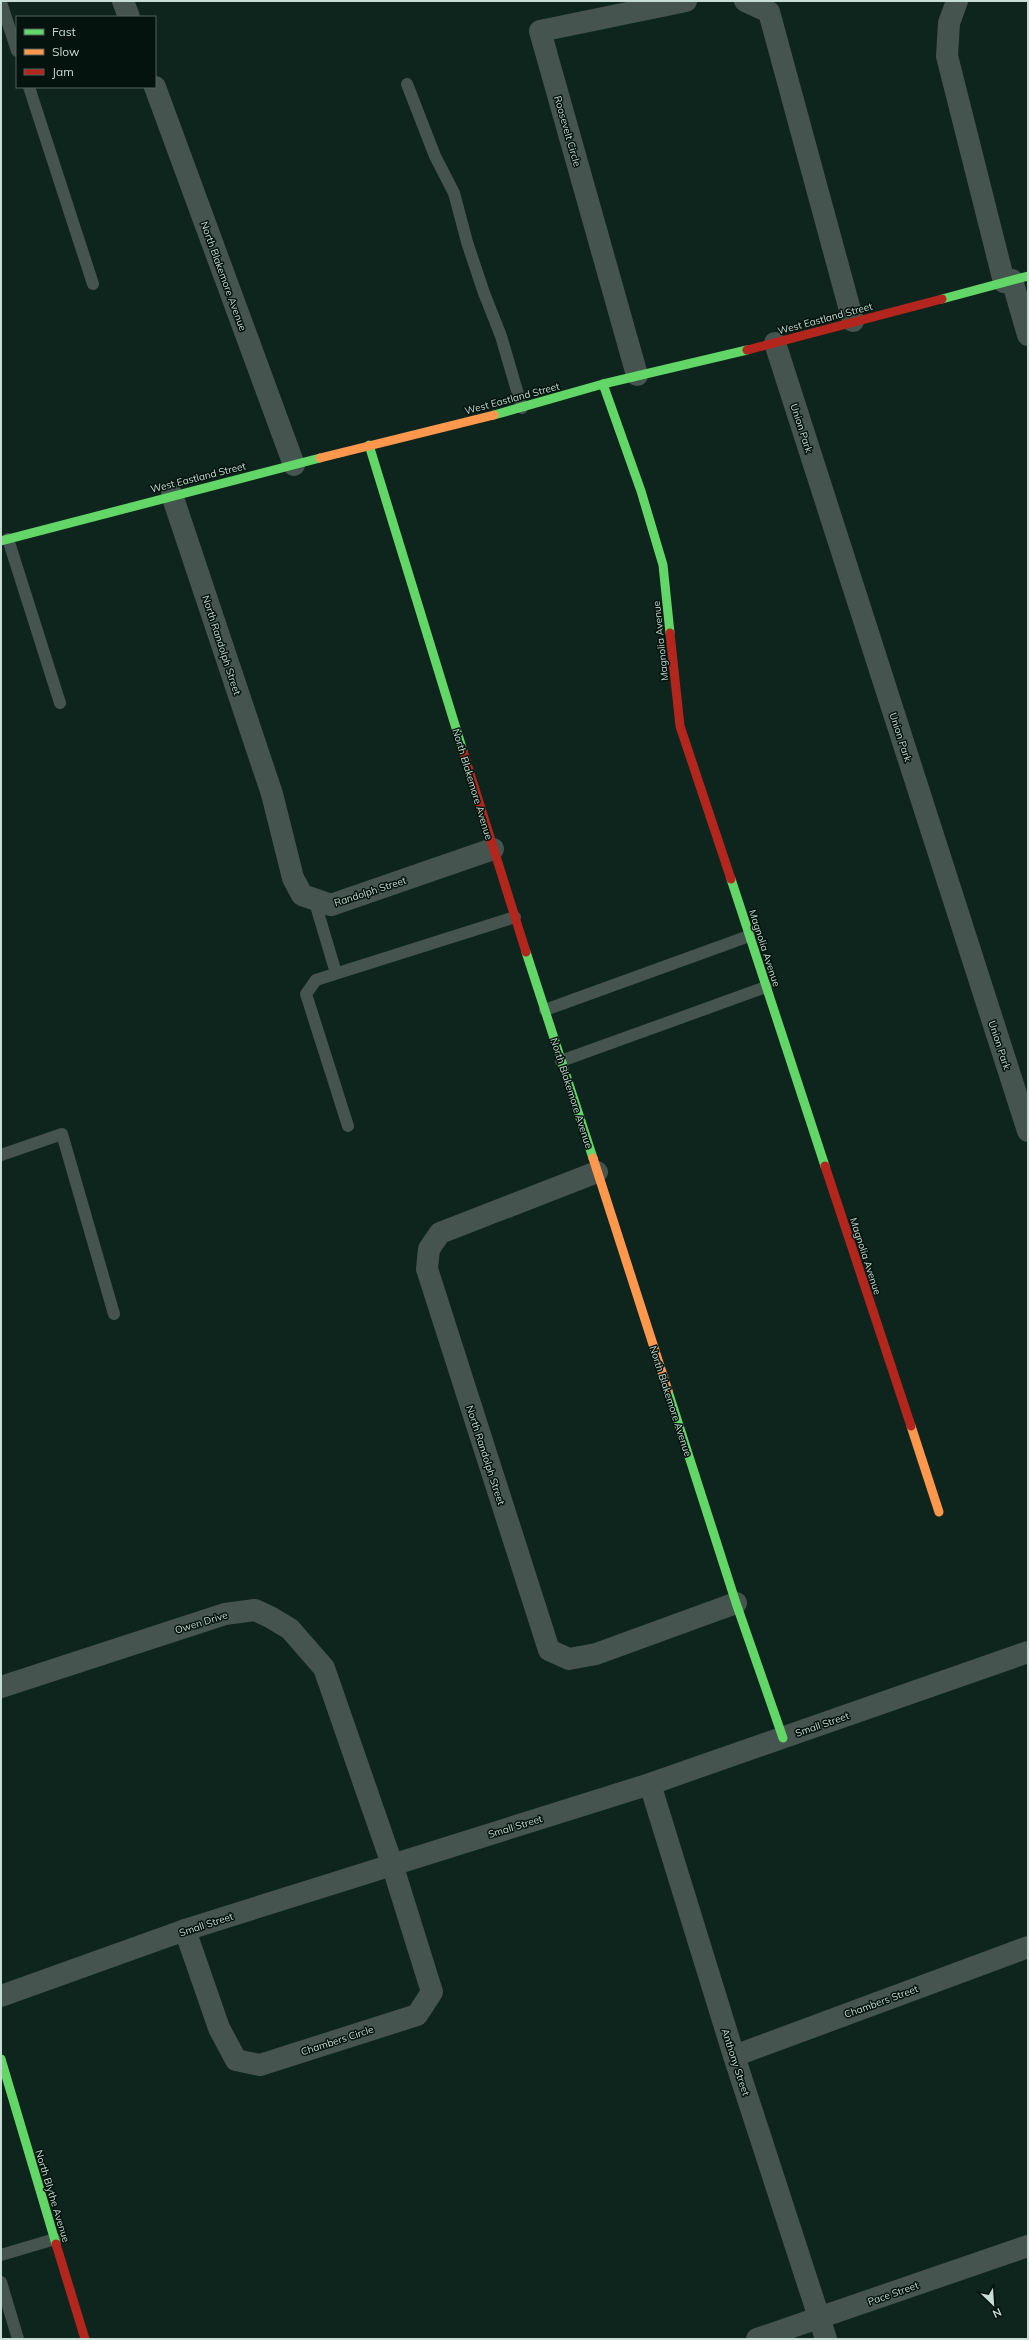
<svg xmlns="http://www.w3.org/2000/svg" width="1029" height="2340" font-family="Mulish,sans-serif">
<style>
.lines{fill:none;stroke-linecap:round;stroke-linejoin:round}
.lane{stroke:#45544e;stroke-width:12}
.street{stroke:#45544e;stroke-width:22}
.fast{stroke:#63d668;stroke-width:9}
.slow{stroke:#ff974d;stroke-width:9}
.jam{stroke:#b3261e;stroke-width:9}
.labels{text-anchor:middle;stroke-width:3;stroke-linejoin:round;paint-order:stroke}
.street-label{font-size:10px;fill:#c8ddd3;stroke:#04130d}
</style>
<rect width="100%" height="100%" fill="#0e251e"/>
<g class="lines">
<g class="lane">
<path d="M1 2 17 51"/>
<path d="M407 84 435 156 454 193 467 242 484 293 501 336 522 408"/>
<path d="M29 87 93 284"/>
<path d="M8 539 60 703"/>
<path d="M314 899 336 973"/>
<path d="M545 1010 749 936"/>
<path d="M561 1061 766 987"/>
<path d="M348 1126 306 994 316 980 515 917"/>
<path d="M1 1155 62 1134 114 1314"/>
<path d="M1 2255 55 2239"/>
<path d="M1 2282 18 2339"/>
</g>
<g class="street">
<path d="M123 1 129 17"/>
<path d="M745 1 769 12 853 321"/>
<path d="M957 1 949 23 947 56 1004 282"/>
<path d="M155 87 294 465"/>
<path d="M1012 280 1028 335"/>
<path d="M775 343 1028 1131"/>
<path d="M637 375 540 31 686 1"/>
<path d="M172 495 272 794 293 878 302 895 331 905 493 849"/>
<path d="M597 1172 440 1233 429 1249 427 1269 549 1650 569 1659 596 1654 736 1603"/>
<path d="M1 1687 225 1614 255 1610 270 1617 290 1629 324 1668 392 1864 432 1992 417 2015 260 2065 236 2060 219 2028 185 1930"/>
<path d="M650 1784 734 2056 826 2339"/>
<path d="M1 1996 185 1930 650 1784 1028 1652"/>
<path d="M734 2056 1028 1947"/>
<path d="M757 2339 1028 2246"/>
</g>
<g class="fast">
<path d="M942 299 1028 276"/>
<path d="M603 384 641 491 663 565 670 633"/>
<path d="M494 415 603 384 747 350"/>
<path d="M369 445 463 751"/>
<path d="M1 541 320 458"/>
<path d="M731 879 825 1166"/>
<path d="M526 952 593 1158"/>
<path d="M668 1391 736 1603 783 1738"/>
<path d="M1 2059 56 2244"/>
</g>
<g class="slow">
<path d="M320 458 494 415"/>
<path d="M593 1158 668 1391"/>
<path d="M911 1426 939 1512"/>
</g>
<g class="jam">
<path d="M747 350 942 299"/>
<path d="M670 633 680 726 731 879"/>
<path d="M463 751 526 952"/>
<path d="M825 1166 911 1426"/>
<path d="M56 2244 85 2339"/>
</g>
</g>
<g class="labels">
<g class="street-label">
<text transform="translate(568 131) rotate(74)" y="4">Roosevelt Circle</text>
<text transform="translate(224 276) rotate(70)" y="4">North Blakemore Avenue</text>
<text transform="translate(825 318) rotate(-15)" y="4">West Eastland Street</text>
<text transform="translate(512 398) rotate(-15)" y="4">West Eastland Street</text>
<text transform="translate(802 428) rotate(72)" y="4">Union Park</text>
<text transform="translate(198 477) rotate(-14)" y="4">West Eastland Street</text>
<text transform="translate(660 641) rotate(-96)" y="4">Magnolia Avenue</text>
<text transform="translate(222 645) rotate(72)" y="4">North Randolph Street</text>
<text transform="translate(901 737) rotate(72)" y="4">Union Park</text>
<text transform="translate(473 784) rotate(73)" y="4">North Blakemore Avenue</text>
<text transform="translate(370 891) rotate(-18)" y="4">Randolph Street</text>
<text transform="translate(765 948) rotate(72)" y="4">Magnolia Avenue</text>
<text transform="translate(1000 1045) rotate(72)" y="4">Union Park</text>
<text transform="translate(572 1093) rotate(72)" y="4">North Blakemore Avenue</text>
<text transform="translate(866 1256) rotate(72)" y="4">Magnolia Avenue</text>
<text transform="translate(671 1401) rotate(72)" y="4">North Blakemore Avenue</text>
<text transform="translate(486 1455) rotate(72)" y="4">North Randolph Street</text>
<text transform="translate(201 1622) rotate(-17)" y="4">Owen Drive</text>
<text transform="translate(822 1724) rotate(-19)" y="4">Small Street</text>
<text transform="translate(515 1826) rotate(-17)" y="4">Small Street</text>
<text transform="translate(206 1924) rotate(-18)" y="4">Small Street</text>
<text transform="translate(881 2001) rotate(-20)" y="4">Chambers Street</text>
<text transform="translate(337 2040) rotate(-18)" y="4">Chambers Circle</text>
<text transform="translate(736 2062) rotate(72)" y="4">Anthony Street</text>
<text transform="translate(53 2196) rotate(73)" y="4">North Blythe Avenue</text>
<text transform="translate(893 2293) rotate(-19)" y="4">Pace Street</text>
</g>
</g>
<rect width="1029" height="2340" fill="none" stroke="#c8ddd3" stroke-width="4"/>
<rect x="16" y="16" width="140" height="72" fill="#04130d" stroke="#52645c"/>
<rect x="24" y="29" width="20" height="6" fill="#63d668" stroke="#52645c"/>
<text x="52" y="36" font-size="12" fill="#c8ddd3">Fast</text>
<rect x="24" y="49" width="20" height="6" fill="#ff974d" stroke="#52645c"/>
<text x="52" y="56" font-size="12" fill="#c8ddd3">Slow</text>
<rect x="24" y="69" width="20" height="6" fill="#b3261e" stroke="#52645c"/>
<text x="52" y="76" font-size="12" fill="#c8ddd3">Jam</text>
<g transform="translate(993 2304) rotate(155)" stroke="#04130d" stroke-width="3" paint-order="stroke">
<path d="M0-3L7 15L0 10L-7 15Z" fill="#c8ddd3"/>
<text y="-6" font-size="11" font-weight="bold" text-anchor="middle" fill="#c8ddd3">N</text>
</g>
</svg>
